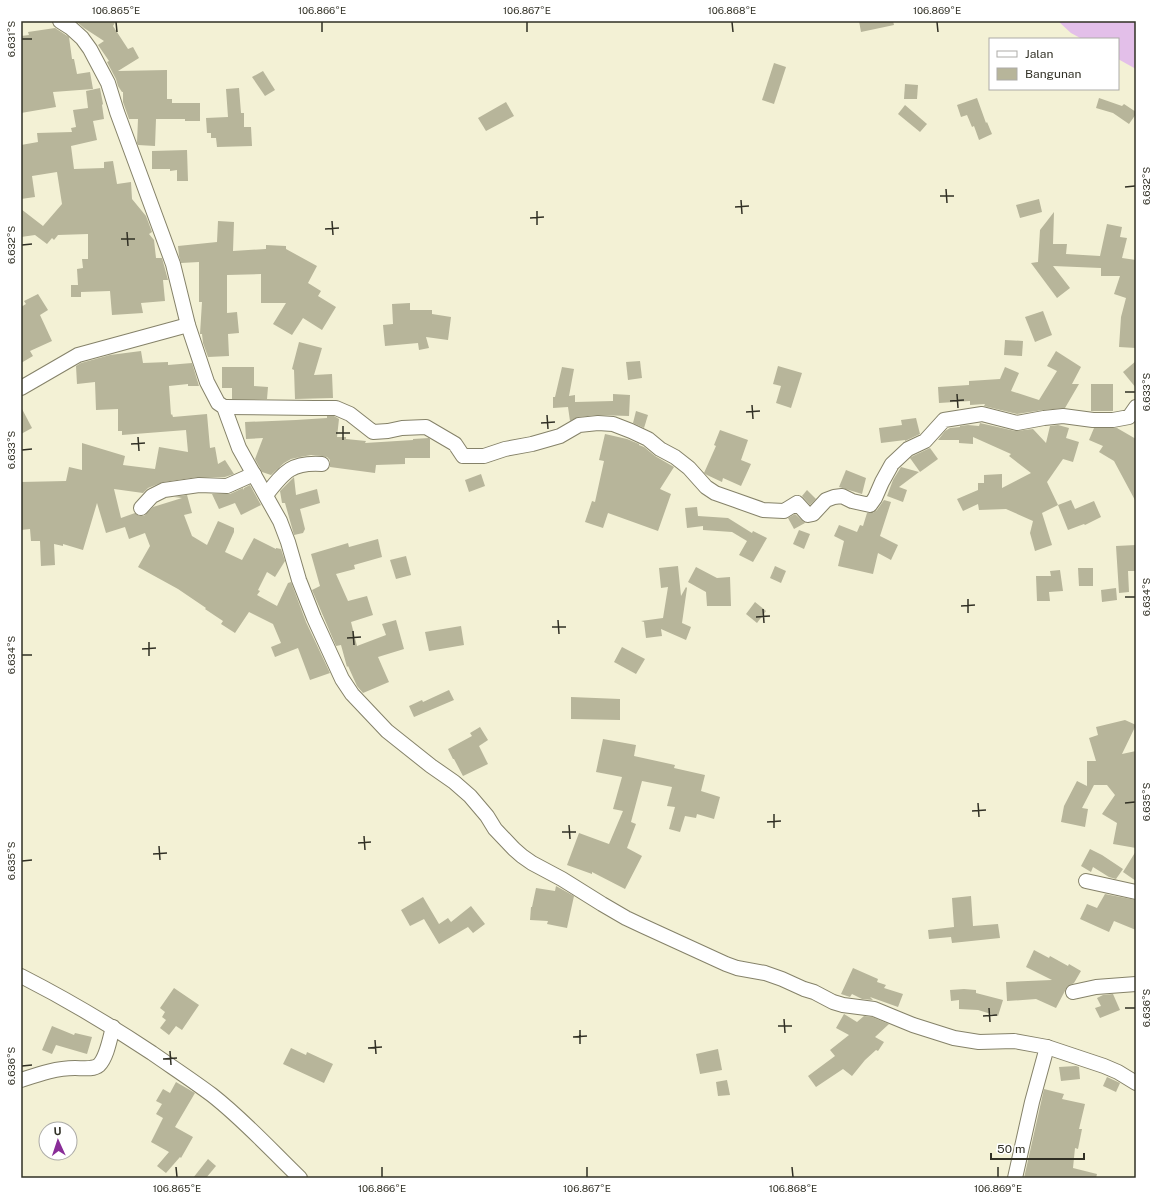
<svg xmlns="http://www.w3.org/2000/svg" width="1157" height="1199" font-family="'Public Sans',sans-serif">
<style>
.green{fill:#e3bfe9}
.building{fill:#b7b59a}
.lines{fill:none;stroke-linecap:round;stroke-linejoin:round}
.minor-casing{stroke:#858269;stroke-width:16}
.minor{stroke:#fff;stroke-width:14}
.ticks{fill:none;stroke:#313025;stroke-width:1.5}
.neatline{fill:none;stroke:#313025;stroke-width:1.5}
.ticks-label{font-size:10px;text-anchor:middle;fill:#313025}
</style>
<rect width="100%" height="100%" fill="#f3f1d5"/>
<path class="green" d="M1058 21H1136V69L1118 59V39H1082L1071 33Z"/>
<g class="building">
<path d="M76 21H116L113 26 128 49 133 47 139 58 118 71 167 70V99H172V103H200V121H185V119H156L155 146 138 145 137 143 138 119H129L123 102V92H122L118 86 116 79 107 62 109 61 98 45 104 41 84 28Z"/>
<path d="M859 21H893L894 25 861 32Z"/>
<path d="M55 28 69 37 72 59H74L77 74 90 72 93 89 53 92 56 107 21 113V36L29 35 28 32Z"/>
<path d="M774 63 786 67 774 104 762 100Z"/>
<path d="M263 71 275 90 265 96 252 77Z"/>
<path d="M905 84 918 85 917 99H904Z"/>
<path d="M100 88 103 104 102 105 104 119 93 121 97 140 71 146 74 169 104 168V162L113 161 117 184 131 182 132 199 146 216 152 232 149 234 154 240 156 258H162L168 280H163L165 301 141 303 143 313 112 315 110 291 81 292V297H71V285H78L77 269 83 268 82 259H88V234L58 235 54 240 52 238 47 244 35 235 21 237V209L43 226 62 204 57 172 32 176 35 197 21 199V145L38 142 37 133 72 132 71 128 76 127 73 110 88 108 86 91Z"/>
<path d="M239 88 241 113H244V127H251L252 146 217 147 216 138H211V133H207L206 118 228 117 226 89Z"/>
<path d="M977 98 986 123 987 122 992 134 979 140 974 126 972 127 967 115 961 117 957 105Z"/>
<path d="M1099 98 1122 106 1124 104 1136 112V114L1129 124 1113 113 1096 108Z"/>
<path d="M506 102 514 116 486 131 478 118Z"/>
<path d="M905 105 927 124 920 132 898 114Z"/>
<path d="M187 150 188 181H177V170L170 171V169H152V151Z"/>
<path d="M1039 199 1042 212 1020 218 1016 205Z"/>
<path d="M1054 212 1053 244H1067L1066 254 1100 256 1107 224 1122 227 1120 237 1127 238 1122 258 1136 260V348L1119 347 1121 317 1126 298 1114 294 1120 276H1101V268L1053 266 1070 288 1057 298 1031 263 1038 262 1040 230Z"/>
<path d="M218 221 234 222 233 251 266 249V245L286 246V249L317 266 308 283 321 291 318 296 336 307 322 330 303 318 292 335 273 324 286 303H261V274L227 275V313L237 312 239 333 228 334 229 356 208 357 203 343 202 334H200L202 302H199V262L181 263 179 256 178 246 217 242Z"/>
<path d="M38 294 48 310 40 315 52 341 30 351 33 356 21 363V307L26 304 24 301Z"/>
<path d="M410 303V310H432V314L451 317 448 340 426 337 429 348 419 350 418 343 385 346 383 325 393 324 392 304Z"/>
<path d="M1043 311 1052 335 1035 342 1025 317Z"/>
<path d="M1005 340 1023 341 1022 356 1004 355Z"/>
<path d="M299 342 322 348 314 375 332 374 333 398 295 399 294 370 292 369Z"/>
<path d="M141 351 143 363 168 362V365L192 363 199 386H188V384L169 386 171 415 172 414 173 417 207 414 210 448 215 447 218 464 225 460 234 474 225 477H198L163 482 148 488 143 493 114 489 121 518 135 513 139 516H144L153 507 182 498 174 497 187 495 192 513 184 515 192 536 207 545 218 521 234 528V532L225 552 242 560 254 538 276 549V548L281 549 285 561 275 577 267 572 258 590 260 591 257 595 277 606 288 583 291 582 306 622 330 673 310 680 298 648 275 657 271 647 281 643 273 624 249 612 235 633 221 624 223 621 205 609 206 608 178 589 138 567 150 546 145 533 129 539 125 527 106 533 97 503 83 550 63 544V546L54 544 55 565 41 566 40 541H31L30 529 21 530V482L66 481 69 467 82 470V443L125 456 123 465 155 469 159 447 188 452 186 430 122 435V431H118V409L96 410 95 382 77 384 76 366 81 363 110 355Z"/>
<path d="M1056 351 1081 367 1072 384H1079L1065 408 1043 410 1017 414 984 406 985 404 970 405V401L939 403 938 387 969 385V381L1000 379 1005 367 1019 373 1011 391 1039 400 1057 371 1047 366Z"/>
<path d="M640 361 642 378 628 380 626 362Z"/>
<path d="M1136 361V388L1123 372Z"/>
<path d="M778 366 802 373 791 408 776 403 781 386 773 384Z"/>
<path d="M222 367H254V386L268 387 267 399H232V388H222Z"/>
<path d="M562 367 574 369 569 396 575 395V402L613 401V394L630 395 629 416 597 415 578 417 570 421 568 407 553 408V397H555Z"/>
<rect x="1091" y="384" width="22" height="27"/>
<path d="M21 407 32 428 21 434Z"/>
<path d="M636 411 648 415 644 428 633 423Z"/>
<path d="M327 416H334L339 419 337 437H346V439L366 441 365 443 413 440V439L429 438 430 439V458H405V464L376 465 375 473 330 467V460L327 457 322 456 311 455 300 457 291 459 284 463 271 475 262 472 255 459 263 438 246 439 245 422 296 420 327 418Z"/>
<path d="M916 418 920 434 905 441V440L881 443 879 428 902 425 901 420Z"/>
<path d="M980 423 1015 431 1033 429 1046 443 1050 426 1058 425 1069 428 1066 438 1079 442 1073 462 1063 459 1047 482 1058 505 1042 513 1052 545 1035 551 1030 533 1033 521 1006 509 979 510 978 504 963 511 957 499 978 490V483H984V475L1002 474V488L1031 473 1009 456 1011 454 973 437V444L959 443V440H938L945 431 950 428 960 427V426L968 425 979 426Z"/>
<path d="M1094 428H1117L1136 439V502L1114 461 1099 452 1103 446 1089 440Z"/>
<path d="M720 430 748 440 741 460 751 464 741 486 723 478 722 482 707 475 704 473 716 446 714 445Z"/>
<path d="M605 434 627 439 639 444V445L644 447 655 456 674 467 660 489 671 494 658 531 608 513 603 528 585 522 592 501 595 502 604 461 599 460Z"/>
<path d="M930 448 938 459 920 472 910 458 913 456Z"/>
<path d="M901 467 919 472 899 487 907 490 903 502 887 496 893 480Z"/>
<path d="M846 470 866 478 862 494 839 487Z"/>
<path d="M481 474 485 486 469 492 465 480Z"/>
<path d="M294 477 296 495 317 489 320 503 300 509 305 529 303 533 294 535 285 503H282L280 491Z"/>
<path d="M250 485 261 505 241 515 235 503 219 509 212 494H230L243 488 244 490V488Z"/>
<path d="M807 490 816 499 810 505 802 496Z"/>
<path d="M884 500 891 502 880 536 898 545 891 560 878 553 873 574 838 566 844 541 834 536 839 525 857 532 860 525 863 526 867 513H873L877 510Z"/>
<path d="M1071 500 1075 509 1094 501 1101 517 1085 525 1084 524 1068 530 1058 505Z"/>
<path d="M697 507 698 516 728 518 752 533 753 531 767 538 753 562 739 555 747 541 732 532 703 530V526L687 528 685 508Z"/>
<path d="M795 514 805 523 794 529 788 518Z"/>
<path d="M799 530 810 534 804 549 793 544Z"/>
<path d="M378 539 382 557 354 565 355 569 336 574 348 601 367 596 373 615 351 622 357 646 386 635 382 624 396 620 404 649 378 657 389 682 363 693 357 686 348 666 347 667 341 645 336 646 312 590 320 586 311 554 348 543 349 547Z"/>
<path d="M1136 545V571H1128L1129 592 1119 593 1116 546Z"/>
<path d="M406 556 411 575 396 579 390 560Z"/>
<path d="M678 566 681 596 686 587 687 588 682 623 691 627 686 640 661 629 662 636 646 638 644 622 641 621 663 618 668 587 661 588 659 568Z"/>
<path d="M775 566 786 571 781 583 770 578Z"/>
<path d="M696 567 717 578 730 577 731 606H707L706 592 688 582Z"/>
<path d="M1078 568H1093V586H1079Z"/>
<path d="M1060 570 1063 591 1049 592 1050 601H1037L1036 576H1051L1050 571Z"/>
<path d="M1116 588 1117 600 1102 602 1101 590Z"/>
<path d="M755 602 766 611 757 623 746 614Z"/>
<path d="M461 626 464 645 429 651 425 632Z"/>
<path d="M622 647 645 659 636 674 614 662Z"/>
<path d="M449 690 454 700 414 717 409 706 422 700 423 702Z"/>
<path d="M571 697 620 699V720L571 719Z"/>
<path d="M1125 720 1136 725 1122 754 1136 751V848L1113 844 1117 823 1102 814 1115 795 1107 785H1094L1082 808 1088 809 1085 827 1061 822 1064 806 1077 781 1087 786V761H1096L1089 738 1098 735 1096 727Z"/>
<path d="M480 727 488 740 479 746 488 764 463 776 454 759H453L448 749 472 736 470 733Z"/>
<path d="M603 739 636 745 634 756 675 765 674 768 705 775 701 791 720 797 714 819 697 814 696 818 685 816 680 832 669 829 675 807 667 806 672 787 642 781 631 822 636 824 627 848 642 856 625 889 592 872V874L567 865 579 833 609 844 623 811 613 809 622 777 596 772Z"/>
<path d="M1090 849 1102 855 1123 869 1116 879 1109 877 1093 867 1091 872 1081 866Z"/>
<path d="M1136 851V883H1135L1136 881 1123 872Z"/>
<path d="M556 886 574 896 567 928 547 924 548 921 530 920 531 907H532L536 888 555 891Z"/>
<path d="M1105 894 1136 900V930L1114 921 1109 932 1080 919 1087 904 1097 908Z"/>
<path d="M971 896 973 926 998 924 1000 938 952 943 951 937 929 939 928 930 954 927 952 898Z"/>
<path d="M423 897 439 924 448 918 451 922 471 906 485 924 473 933 468 927 439 944 424 919 410 926 401 910Z"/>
<path d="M1034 950 1049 958 1050 956 1068 966 1069 964 1081 971 1074 983 1067 987 1056 1008 1036 999 1007 1001 1006 982 1052 980 1026 967Z"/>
<path d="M853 968 878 979 877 982 886 985 884 988 903 994 898 1007 870 997 873 1000 862 999 852 994 850 997 841 994Z"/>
<path d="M174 988 199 1005 182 1030 176 1026 169 1035 160 1028 166 1020 162 1017 165 1012 160 1008Z"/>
<path d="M964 989 976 990V993L1003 1000 998 1016 978 1010 959 1009V1000L951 1001 950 990Z"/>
<path d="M1113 994 1120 1010 1100 1018 1095 1008 1101 1006 1097 998 1103 995Z"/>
<path d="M844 1014 857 1022 864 1016 872 1017 889 1024 875 1037 884 1042 878 1051 876 1050 865 1060 852 1076 843 1069 816 1087 808 1076 835 1056 830 1050 849 1035 836 1028Z"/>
<path d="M52 1026 74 1035 75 1033 92 1037 87 1054 56 1045 52 1054 42 1050Z"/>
<path d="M291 1048 306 1055 307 1052 333 1064 324 1083 283 1064Z"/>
<path d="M718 1049 722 1070 700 1074 696 1054Z"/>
<path d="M1076 1066 1079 1067 1080 1079 1061 1081 1059 1067Z"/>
<path d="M1107 1077 1120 1083 1116 1092 1103 1086Z"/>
<path d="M727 1080 730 1095 718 1096 716 1082Z"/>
<path d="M176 1082 195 1093 175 1127 193 1137 181 1158 180 1157 166 1173 157 1166 169 1152 151 1142 163 1118 156 1114 162 1104 156 1101 163 1089 170 1093Z"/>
<path d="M1044 1089 1064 1094 1062 1099 1085 1104 1079 1129H1082L1078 1149 1075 1148 1073 1168 1097 1174 1096 1178H1024Z"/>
<path d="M208 1159 216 1166 206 1178H193Z"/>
</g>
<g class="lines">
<g class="minor-casing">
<g id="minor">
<path d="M60 21 71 28 82 38 90 49 108 83 117 112 173 264 188 325 207 382 218 403 224 407 239 448 280 521 288 542 299 580 314 618 342 679 352 694 387 731 431 766 454 782 470 796 487 816 495 829 514 849 522 856 532 863 562 879 602 904 626 918 643 926 726 964 737 968 765 973 782 979 804 989 814 992 833 1002 843 1005 874 1009 913 1025 954 1038 979 1042 1014 1041 1047 1047 1104 1066 1118 1072 1136 1083"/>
<path d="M21 388 78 355 188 325"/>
<path d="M224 407 314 408H336L350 414 373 432 388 431 402 428 426 427 455 444 463 456H484L505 449 532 444 560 436 579 425 598 423 613 424 631 431 648 439 660 449 675 457 689 468 706 487 715 493 735 500 763 510 784 511 797 503 808 515 813 514 826 500 834 497 842 496 852 501 870 505 875 498 882 482 892 464 908 449 925 441 944 420 982 414 1017 423 1044 418 1063 416 1093 420H1113L1129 417 1136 407"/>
<path d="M266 495C284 472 291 462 322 464"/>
<path d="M141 508 152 496 164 490 199 485 227 486 254 474"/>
<path d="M1086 881 1136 892"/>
<path d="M21 976C66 999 110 1025 152 1053 172 1067 192 1080 212 1095 244 1120 271 1150 300 1178"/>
<path d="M1073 992 1096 987 1136 984"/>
<path d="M21 1080C39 1074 56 1068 75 1068 82 1068 93 1070 99 1065 107 1057 110 1038 113 1027"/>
<path d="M1015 1178 1032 1102 1047 1047"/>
</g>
</g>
<use href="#minor" class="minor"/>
</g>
<path class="ticks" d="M116 22 117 32M322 22V32M527 22V32M732 22 733 32M937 22 938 32M22 39H32M1125 187 1135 186M946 189 947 203M940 196H954M741 200 742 214M735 207 749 206M537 211V225M530 218 544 217M332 221 333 235M325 229 339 228M127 232 128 246M121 239H135M22 245 32 244M1125 392H1135M957 394 958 408M950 401 964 400M752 405 753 419M746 412 760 411M547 415 548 429M541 423 555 422M343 426V440M336 433H350M138 437 139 451M131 444 145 443M22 450 32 449M1125 597H1135M968 599V613M961 606 975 605M763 609 764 623M756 617 770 616M558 620 559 634M552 627H566M353 631 354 645M347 638 361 637M149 642V656M142 649 156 648M22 655H32M978 803 979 817M1125 803 1135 802M972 811 986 810M774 814V828M767 822 781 821M569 825 570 839M562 832H576M364 836 365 850M358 843 371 842M159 846 160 860M153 854 167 853M22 861 32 860M989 1008 990 1022M1125 1008H1135M983 1016 997 1015M784 1019 785 1033M778 1026H792M580 1030V1044M573 1037 587 1036M375 1040 376 1054M368 1048 382 1047M170 1051 171 1065M163 1059 177 1058M22 1066 32 1065M176 1167 177 1177M382 1167V1177M587 1167V1177M792 1167 793 1177M998 1167V1177"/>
<rect width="1157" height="1199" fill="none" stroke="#ffffff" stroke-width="44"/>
<rect x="989" y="38" width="130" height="52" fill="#ffffff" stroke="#adaca8"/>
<rect x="997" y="51" width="20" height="6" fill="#ffffff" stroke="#adaca8"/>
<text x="1025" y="58" font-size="12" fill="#313025">Jalan</text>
<rect x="997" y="68" width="20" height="12" fill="#b7b59a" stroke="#adaca8"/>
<text x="1025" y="78" font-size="12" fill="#313025">Bangunan</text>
<g transform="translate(58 1141) rotate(357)"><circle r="19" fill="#ffffff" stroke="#adaca8"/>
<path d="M0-3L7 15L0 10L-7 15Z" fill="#892d98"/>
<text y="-6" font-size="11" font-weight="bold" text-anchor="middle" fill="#313025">U</text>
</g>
<path d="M991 1153v6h93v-6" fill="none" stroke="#313025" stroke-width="2"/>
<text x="997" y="1153" font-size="12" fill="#313025" stroke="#ffffff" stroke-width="3" paint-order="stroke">50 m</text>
<rect x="22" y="22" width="1113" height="1155" class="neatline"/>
<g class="ticks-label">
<text x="116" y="14">106.865°E</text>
<text x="322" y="14">106.866°E</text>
<text x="527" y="14">106.867°E</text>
<text x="732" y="14">106.868°E</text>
<text x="937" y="14">106.869°E</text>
<text transform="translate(11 39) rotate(-90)" y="4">6.631°S</text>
<text transform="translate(1146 186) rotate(-90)" y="4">6.632°S</text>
<text transform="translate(11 245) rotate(-90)" y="4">6.632°S</text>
<text transform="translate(1146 392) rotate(-90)" y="4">6.633°S</text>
<text transform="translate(11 450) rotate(-90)" y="4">6.633°S</text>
<text transform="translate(1146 597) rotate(-90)" y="4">6.634°S</text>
<text transform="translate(11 655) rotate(-90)" y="4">6.634°S</text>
<text transform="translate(1146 802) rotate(-90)" y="4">6.635°S</text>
<text transform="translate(11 861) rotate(-90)" y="4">6.635°S</text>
<text transform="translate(1146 1008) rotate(-90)" y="4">6.636°S</text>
<text transform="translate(11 1066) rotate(-90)" y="4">6.636°S</text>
<text x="177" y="1192">106.865°E</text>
<text x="382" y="1192">106.866°E</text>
<text x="587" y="1192">106.867°E</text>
<text x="793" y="1192">106.868°E</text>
<text x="998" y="1192">106.869°E</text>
</g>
</svg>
